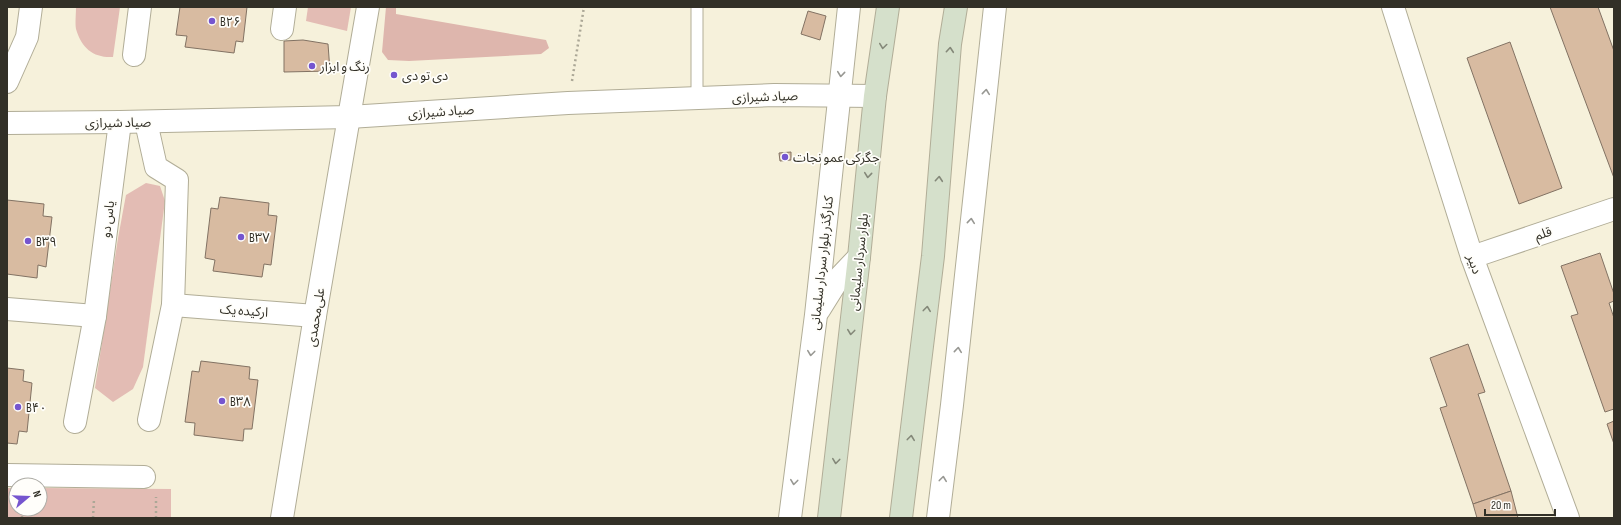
<svg xmlns="http://www.w3.org/2000/svg" width="1621" height="525" font-family="'Sofia Sans Condensed','Noto Sans Arabic',sans-serif">
<style>
.green{fill:#e3bcb4}
.forest{fill:#deb6ad}
.building{fill:#d8bba1;stroke:#827263}
.lines{fill:none;stroke-linecap:round;stroke-linejoin:round}
.service-casing{stroke:#b1ad97;stroke-width:13}
.minor-casing{stroke:#b1ad97;stroke-width:24}
.tertiary-casing{stroke:#b1ad97;stroke-width:24}
.secondary-casing{stroke:#b1ad97;stroke-width:24}
.path{stroke:#aba796;stroke-width:2.5;stroke-dasharray:2 3;stroke-linecap:butt}
.service{stroke:#fff;stroke-width:11}
.minor{stroke:#fff;stroke-width:22}
.tertiary{stroke:#fff;stroke-width:22}
.secondary{stroke:#d5e0cb;stroke-width:22}
.oneway{stroke:#848879}
.oneway2{stroke:#989893}
.poi-dot{fill:#7555cf;stroke:#fffefa;stroke-width:1.5}
.labels{text-anchor:middle;stroke-width:3.5;stroke-linejoin:round;paint-order:stroke}
.poi-label{font-size:13px;fill:#323027;stroke:#fffefa;text-anchor:start}
.street-label{font-size:13px;fill:#323027;stroke:#fffefa}
</style>
<rect width="100%" height="100%" fill="#f6f1db"/>
<g class="green">
<path d="M76 7H120L113 57C94 58 82 49 76 29 75 23 76 14 76 7Z"/>
<path d="M308 7H351L347 31 306 21Z"/>
<path d="M146 183 160 186 165 201 143 367 133 389 113 402 95 388 118 238 126 195Z"/>
<path d="M7 488H16V509H40V488L171 489V518H7Z"/>
</g>
<path class="forest" d="M386 7H396V14L546 40 549 48 541 54 409 61 388 60 382 52Z"/>
<g class="building">
<path d="M180 7H247L243 42 236 41 234 53 185 47 187 36 176 35Z"/>
<path d="M1550 7H1598L1614 51V178Z"/>
<path d="M808 11 826 16 820 40 801 34Z"/>
<path d="M303 40 328 44 330 71 284 72V41Z"/>
<path d="M1510 42 1562 188 1519 204 1467 58Z"/>
<path d="M791 152V160L780 161 779 153Z"/>
<path d="M220 197 269 203 268 215 277 216 271 265 264 264 262 277 213 271 215 260 205 258 211 208 218 209Z"/>
<path d="M7 200 44 204 43 216 52 217 46 267 38 265 37 278 7 274Z"/>
<path d="M1600 253 1614 294V301L1609 303 1614 318V409L1605 412 1571 316 1578 314 1561 266Z"/>
<path d="M1468 344 1485 392 1478 394 1511 491 1473 504 1440 408 1447 406 1430 358Z"/>
<path d="M201 361 250 367 249 379 258 380 252 429H244L243 441 194 435 195 423 185 422 192 371 199 372Z"/>
<path d="M7 368 24 370 23 381 32 383 27 432 19 431 17 444 7 443Z"/>
<path d="M1614 421V444L1607 424Z"/>
<path d="M1511 491 1518 518H1477L1473 504Z"/>
</g>
<g class="lines">
<g class="service-casing">
<path id="service" d="M697 98V7"/>
</g>
<g class="minor-casing">
<g id="minor">
<path d="M1393 7 1472 257 1568 518"/>
<path d="M282 29 285 7"/>
<path d="M134 55 140 7"/>
<path d="M7 82 27 37 31 7"/>
<path d="M349 117 368 7"/>
<path d="M146 122 156 167 177 180 173 305 149 420"/>
<path d="M1472 257 1614 209"/>
<path d="M173 305 315 316"/>
<path d="M7 309 95 316"/>
<path d="M75 422 95 316 120 122"/>
<path d="M7 475 144 477"/>
</g>
</g>
<g class="tertiary-casing">
<g id="tertiary">
<path d="M7 123 120 122 349 117 568 103 774 95 875 96"/>
<path d="M819 310 839 278 859 257"/>
<path d="M282 518 315 316 349 117"/>
<path d="M790 518 816 315 849 7"/>
<path d="M938 518 952 405 995 7"/>
</g>
</g>
<g class="secondary-casing">
<g id="secondary">
<path d="M829 518 859 257 875 96 888 7"/>
<path d="M901 518 933 256 950 44 956 7"/>
</g>
</g>
<g class="path">
<path d="M572 81 584 7"/>
<path d="M22 518V509"/>
<path d="M93 518 94 499"/>
<path d="M156 518V497"/>
</g>
<use href="#service" class="service"/>
<use href="#minor" class="minor"/>
<use href="#tertiary" class="tertiary"/>
<use href="#secondary" class="secondary"/>
</g>
<defs><path id="oneway-chevron" d="M-2-3.5L2.5 0L-2 3.5" fill="none" stroke-width="1.6" stroke-linecap="round" stroke-linejoin="round"/></defs>
<g class="oneway">
<use href="#oneway-chevron" transform="translate(883 46) rotate(98)"/>
<use href="#oneway-chevron" transform="translate(950 50) rotate(-85)"/>
<use href="#oneway-chevron" transform="translate(868 175) rotate(96)"/>
<use href="#oneway-chevron" transform="translate(939 179) rotate(-85)"/>
<use href="#oneway-chevron" transform="translate(927 309) rotate(-83)"/>
<use href="#oneway-chevron" transform="translate(851 332) rotate(97)"/>
<use href="#oneway-chevron" transform="translate(911 438) rotate(-83)"/>
<use href="#oneway-chevron" transform="translate(836 461) rotate(97)"/>
</g>
<g class="oneway2">
<use href="#oneway-chevron" transform="translate(841 74) rotate(96)"/>
<use href="#oneway-chevron" transform="translate(986 92) rotate(-84)"/>
<use href="#oneway-chevron" transform="translate(971 221) rotate(-84)"/>
<use href="#oneway-chevron" transform="translate(958 350) rotate(-84)"/>
<use href="#oneway-chevron" transform="translate(811 353) rotate(97)"/>
<use href="#oneway-chevron" transform="translate(943 479) rotate(-83)"/>
<use href="#oneway-chevron" transform="translate(794 482) rotate(97)"/>
</g>
<g class="poi-dot">
<circle cx="212" cy="21" r="4"/>
<circle cx="312" cy="66" r="4"/>
<circle cx="394" cy="75" r="4"/>
<circle cx="785" cy="157" r="4"/>
<circle cx="241" cy="237" r="4"/>
<circle cx="28" cy="241" r="4"/>
<circle cx="222" cy="401" r="4"/>
<circle cx="18" cy="407" r="4"/>
</g>
<g class="labels">
<g class="poi-label">
<text x="220" y="26">B۲۶</text>
<text x="320" y="71">رنگ و ابزار</text>
<text x="402" y="80">دی تو دی</text>
<text x="793" y="162">جگرکی عمو نجات</text>
<text x="249" y="242">B۳۷</text>
<text x="36" y="246">B۳۹</text>
<text x="230" y="406">B۳۸</text>
<text x="26" y="412">B۴۰</text>
</g>
<g class="street-label">
<text transform="translate(765 96) rotate(-2)" y="5">صیاد شیرازی</text>
<text transform="translate(441 111) rotate(-4)" y="5">صیاد شیرازی</text>
<text transform="translate(118 122) rotate(-1)" y="5">صیاد شیرازی</text>
<text transform="translate(107 219) rotate(-83)" y="5">یاس دو</text>
<text transform="translate(1543 233) rotate(-19)" y="5">قلم</text>
<text transform="translate(858 262) rotate(-84)" y="5">بلوار سردار سلیمانی</text>
<text transform="translate(821 263) rotate(-84)" y="5">کنارگذر بلوار سردار سلیمانی</text>
<text transform="translate(1475 264) rotate(71)" y="5">دبیر</text>
<text transform="translate(244 310) rotate(4)" y="5">ارکیده یک</text>
<text transform="translate(315 317) rotate(-81)" y="5">علی‌محمدی</text>
</g>
</g>
<rect width="1621" height="525" fill="none" stroke="#323027" stroke-width="16"/>
<g transform="translate(28 497) rotate(71)"><circle r="19" fill="#fffefa" stroke="#adaca6"/>
<path d="M0-3L7 15L0 10L-7 15Z" fill="#7555cf"/>
<text y="-6" font-size="11" font-weight="bold" text-anchor="middle" fill="#323027">N</text>
</g>
<path d="M1485 509v6h70v-6" fill="none" stroke="#323027" stroke-width="2"/>
<text x="1491" y="509" font-size="12" fill="#323027" stroke="#fffefa" stroke-width="3" paint-order="stroke">20 m</text>
</svg>
